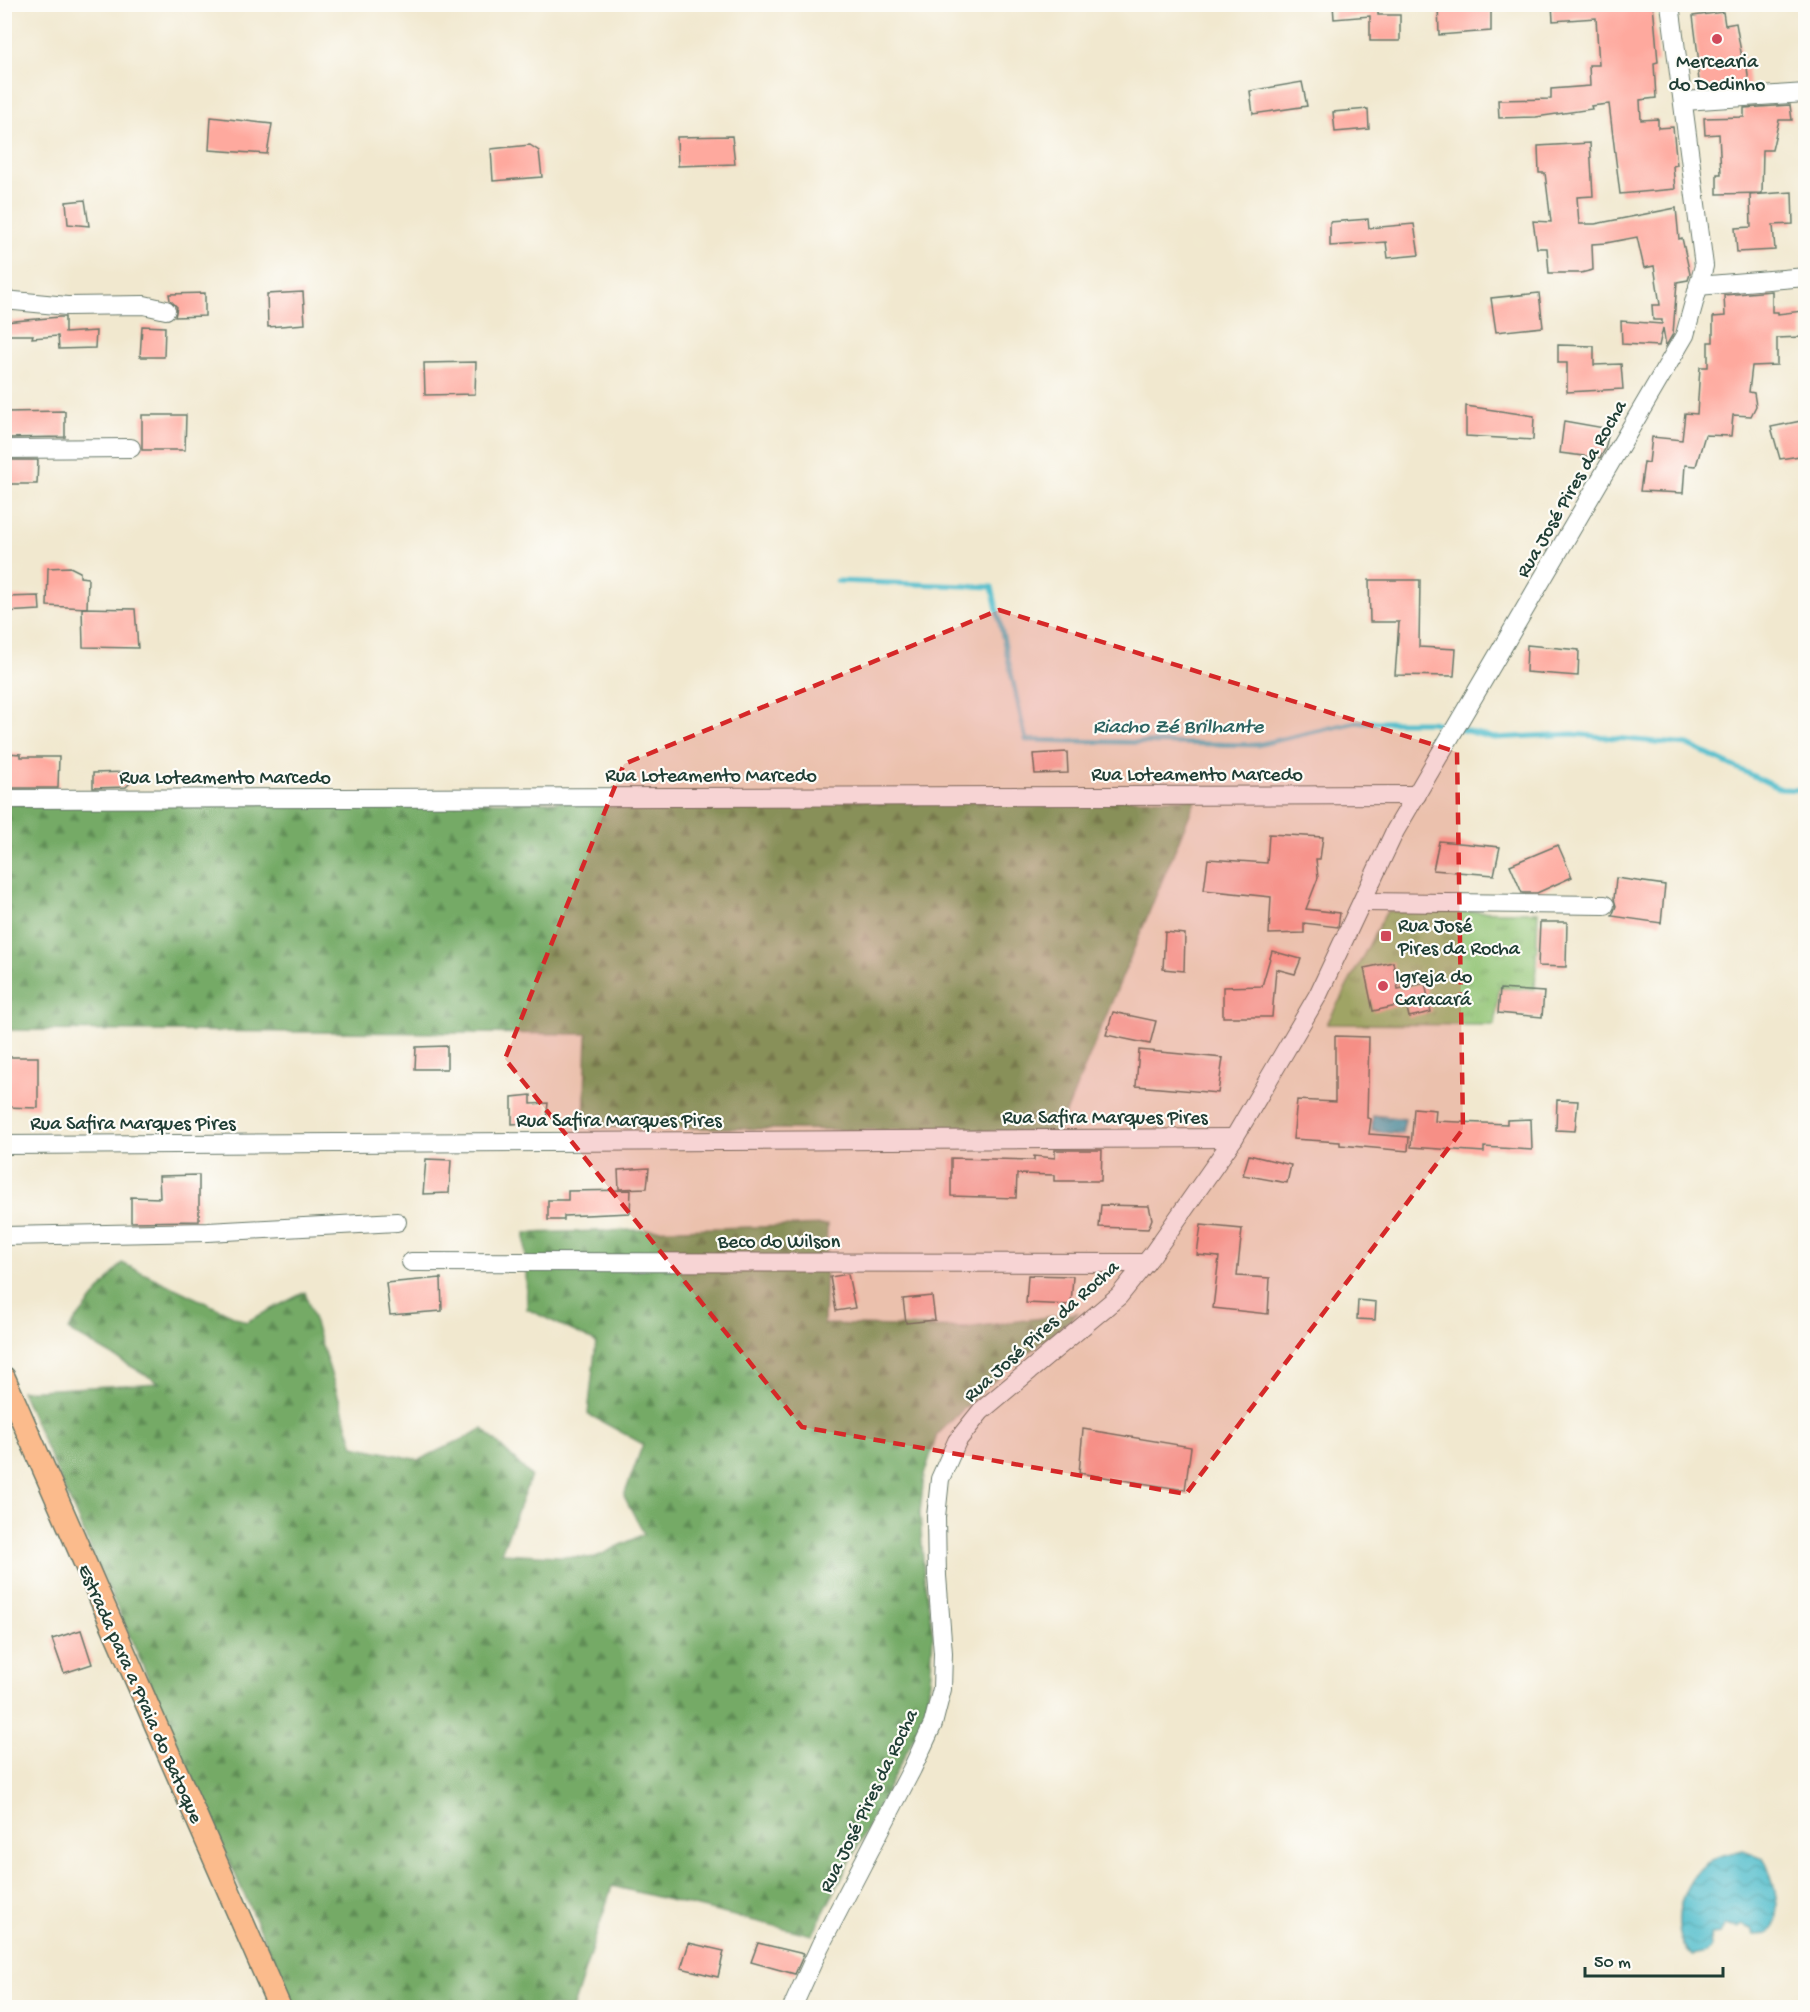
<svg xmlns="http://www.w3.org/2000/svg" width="1810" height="2012" font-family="'Gochi Hand',sans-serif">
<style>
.grass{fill:url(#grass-tufts);stroke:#588054;stroke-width:1.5}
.forest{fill:url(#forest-firs);stroke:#4a744d;stroke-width:1.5}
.water{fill:url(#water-waves);stroke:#387e80;stroke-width:1.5}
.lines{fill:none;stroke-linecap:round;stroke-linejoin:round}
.stream{stroke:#52becc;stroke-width:5}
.building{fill:#fea99e}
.minor-casing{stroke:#68796a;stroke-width:20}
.major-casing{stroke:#68796a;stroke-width:25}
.minor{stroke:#fff;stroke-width:18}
.major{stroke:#fbbb8c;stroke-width:22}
.marked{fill:#d62828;fill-opacity:0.2;stroke:#d62828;stroke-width:4.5;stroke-dasharray:12 8;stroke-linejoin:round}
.poi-dot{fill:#d1495b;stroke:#fdfcf7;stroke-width:2}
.labels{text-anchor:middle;stroke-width:4.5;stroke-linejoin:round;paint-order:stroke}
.poi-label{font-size:20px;fill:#1f3d34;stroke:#fdfcf7;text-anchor:start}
.street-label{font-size:20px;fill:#1f3d34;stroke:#fdfcf7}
.water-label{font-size:21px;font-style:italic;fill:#2e6462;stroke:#fdfcf7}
</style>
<defs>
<pattern id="grass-tufts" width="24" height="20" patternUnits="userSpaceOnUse" patternTransform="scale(1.5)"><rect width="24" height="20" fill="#92c475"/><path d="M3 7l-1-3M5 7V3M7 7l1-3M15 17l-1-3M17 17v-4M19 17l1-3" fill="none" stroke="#77a061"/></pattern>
<pattern id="forest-firs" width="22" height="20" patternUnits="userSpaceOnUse" patternTransform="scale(1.5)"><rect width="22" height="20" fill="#75aa66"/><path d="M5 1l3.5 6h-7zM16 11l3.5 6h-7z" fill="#5f8c55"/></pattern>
<pattern id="water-waves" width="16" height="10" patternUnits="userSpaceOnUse" patternTransform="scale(1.5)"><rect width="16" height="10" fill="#52becc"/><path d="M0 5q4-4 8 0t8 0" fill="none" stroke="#439ca6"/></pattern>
</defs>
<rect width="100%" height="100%" fill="#fdfcf7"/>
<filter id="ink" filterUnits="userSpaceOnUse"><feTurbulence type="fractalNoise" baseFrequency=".0167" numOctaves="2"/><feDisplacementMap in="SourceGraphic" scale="12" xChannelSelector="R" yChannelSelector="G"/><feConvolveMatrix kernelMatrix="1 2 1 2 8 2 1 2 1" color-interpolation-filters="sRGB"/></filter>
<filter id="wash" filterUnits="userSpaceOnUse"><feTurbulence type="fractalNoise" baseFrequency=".008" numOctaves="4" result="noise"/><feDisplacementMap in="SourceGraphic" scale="24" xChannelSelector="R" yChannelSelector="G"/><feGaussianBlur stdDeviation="1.35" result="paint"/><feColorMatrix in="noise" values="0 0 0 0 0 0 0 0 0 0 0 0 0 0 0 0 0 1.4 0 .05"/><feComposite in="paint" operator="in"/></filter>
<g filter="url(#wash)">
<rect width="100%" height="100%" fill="#f1e8cf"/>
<path class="grass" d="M1387 911 1538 912 1535 989 1499 988 1495 1025 1327 1024Z"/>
<g class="forest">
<path d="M1196 799 1058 1132 584 1127 587 1034 5 1030V804Z"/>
<path d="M827 1225 824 1324 966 1328 1078 1313 985 1388 937 1435 924 1475 920 1513 924 1576 933 1634 931 1671 926 1714 812 1935 612 1886 573 2007H294L21 1391 160 1383 68 1330 122 1263 246 1322 305 1292 354 1446 419 1460 483 1429 531 1476 501 1553 594 1558 644 1534 624 1496 643 1444 588 1414 596 1342 527 1309 525 1233Z"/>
</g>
<g class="water">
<path d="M1373 1115 1405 1119 1402 1134 1372 1131Z"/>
<path d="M1743 1850 1764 1858C1772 1877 1786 1916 1769 1934L1755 1935 1752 1929 1742 1925 1737 1928 1725 1925 1720 1934 1710 1935 1711 1948 1706 1953 1692 1956C1666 1931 1681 1877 1712 1860 1721 1854 1732 1853 1743 1850Z"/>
</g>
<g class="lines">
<g class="stream">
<path d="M837 581 992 587 1026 740 1257 745 1356 722H1431L1450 727"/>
<path d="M1459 729 1494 738 1573 734 1688 745 1781 789 1806 790"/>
</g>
</g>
<g id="blocks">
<g class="building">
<path d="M1333 4H1378V15H1400V41H1370V16L1334 19Z"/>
<path d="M1438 4H1491V31L1439 35Z"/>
<path d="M1552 4H1653L1658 62 1654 63 1656 98 1640 100 1641 120 1658 119V128L1673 127 1677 165 1673 166 1675 189 1620 194 1609 104 1591 106 1592 109 1536 117 1499 118 1498 100 1551 99V89L1590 86 1589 65H1599L1596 18 1553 21Z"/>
<path d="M1723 12 1725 25 1736 23 1742 58H1746L1749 85 1700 89 1697 64 1699 63 1693 16Z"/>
<path d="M1302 82 1307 106 1253 114 1250 91Z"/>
<path d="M1790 105 1792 120H1779L1772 150H1763L1762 193 1717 194V174H1721L1719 134 1705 135 1704 118 1744 117V108Z"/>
<path d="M1368 109 1369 129 1335 132 1333 112Z"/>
<path d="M211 117 272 124 267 154 209 150Z"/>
<path d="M732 136 735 164 678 166 677 137Z"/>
<path d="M1590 143 1593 196 1577 197 1579 224H1595L1676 208 1679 239 1682 238 1690 274 1688 280 1677 282 1673 334 1666 346 1663 328 1659 346 1622 344 1621 321 1662 324V320H1653L1652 305H1660L1654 266 1644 268 1637 237 1606 243 1592 244 1593 270 1581 273H1549L1547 248H1537L1533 221 1551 222 1545 173H1539L1538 146Z"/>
<path d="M530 145 539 151 542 177 493 181 491 149Z"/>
<path d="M1792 192 1793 224 1773 225 1775 250 1737 252 1735 228 1751 227 1750 195Z"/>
<path d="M85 200 89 226 68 224 66 202Z"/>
<path d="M1368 219 1369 228 1414 224 1419 255 1388 258 1386 242 1330 246V222Z"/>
<path d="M1772 291V312H1778V314L1802 311V337L1777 338V365L1752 366 1749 392 1754 393 1756 406 1751 416 1733 415 1731 436 1705 435 1696 466 1685 465 1683 493 1640 491 1644 462 1649 463 1652 437 1682 440 1685 413 1697 414 1700 367H1708V342H1713V317L1725 316 1724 295Z"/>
<path d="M303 292 305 324 268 327 267 294Z"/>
<path d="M205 293V316L175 317 177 307 170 300 169 294Z"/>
<path d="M1539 293 1543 327 1496 332 1491 298Z"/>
<path d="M59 317H65V333L96 331 95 348 59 349 58 336 32 338 33 335H4V322Z"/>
<path d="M142 326 165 327 164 357H140Z"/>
<path d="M1558 345 1594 346V365L1621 364 1623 389 1567 392V363H1558Z"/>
<path d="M476 362 475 394 425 395 424 363Z"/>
<path d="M1466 406 1534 416 1533 440 1466 436Z"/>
<path d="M65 411V437L4 438V412Z"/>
<path d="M142 415H186L185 450H142Z"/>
<path d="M1806 420V455L1780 459 1771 427Z"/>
<path d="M1564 421 1610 429 1605 449 1600 458 1560 453Z"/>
<path d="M4 460H38L37 484H4Z"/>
<path d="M70 567 80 572V577L88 578 87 608 47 606 48 568Z"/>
<path d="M1369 580H1420L1419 647 1456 649 1454 676 1395 675 1399 622H1370Z"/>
<path d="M39 596 40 610 4 612V597Z"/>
<path d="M82 608 135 609 138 648 83 647Z"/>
<path d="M1527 645 1579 650 1578 676 1526 672Z"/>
<path d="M1067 752 1068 773 1035 774 1033 754Z"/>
<path d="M6 753 21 754V757H59L58 788H4Z"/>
<path d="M126 772 130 783 126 787 93 788V773Z"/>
<path d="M1269 834 1323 837 1320 859H1316L1318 878 1306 909 1340 913 1338 927 1304 923V933L1269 934 1271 897 1204 890 1208 859 1267 863Z"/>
<path d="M1439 841 1500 847 1494 875 1433 870Z"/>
<path d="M1558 845 1572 877 1537 893H1522L1510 865Z"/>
<path d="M1616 878 1665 885 1661 923 1612 916 1616 906 1614 899Z"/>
<path d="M1540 922H1567L1566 967 1538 966Z"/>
<path d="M1165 932 1185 934 1184 971 1163 969Z"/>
<path d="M1272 951 1301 959 1295 974 1276 969 1272 1017H1223V987L1262 986Z"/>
<path d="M1393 962 1398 989 1425 983 1431 1012 1409 1017 1406 1004 1373 1011 1364 968Z"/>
<path d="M1500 989 1544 992 1542 1017 1498 1013Z"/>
<path d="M1113 1012 1156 1021 1150 1044 1106 1035Z"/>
<path d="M1335 1036 1369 1037 1367 1118 1371 1119 1369 1134 1409 1137 1408 1151 1340 1145V1142L1293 1139 1297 1100 1335 1102Z"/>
<path d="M447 1046V1069H415L416 1047Z"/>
<path d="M1139 1050 1223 1058 1218 1093 1136 1086Z"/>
<path d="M4 1057H38V1108L4 1107Z"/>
<path d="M531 1095V1104L548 1103 546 1122 512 1124V1097Z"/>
<path d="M1557 1100 1578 1101 1575 1131 1556 1130Z"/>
<path d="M1414 1108 1436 1110 1435 1121 1507 1124V1120L1531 1119 1532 1150 1484 1147V1152L1411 1147Z"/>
<path d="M1055 1150H1102L1101 1181H1054V1175L1017 1174 1016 1198 951 1196V1158L1034 1160V1156L1055 1158Z"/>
<path d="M1249 1155 1291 1165 1287 1183 1243 1175Z"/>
<path d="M426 1159 451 1160 449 1193 423 1194Z"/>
<path d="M649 1168 647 1188 619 1189 618 1170Z"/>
<path d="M199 1175V1221L131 1222V1197L160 1198 159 1176Z"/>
<path d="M631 1190 630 1213 564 1216V1220H548V1200H568V1191Z"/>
<path d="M1101 1205 1149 1206 1152 1219 1148 1229 1099 1227Z"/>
<path d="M1201 1225 1242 1229 1237 1276 1270 1278 1268 1314 1213 1308 1219 1257 1197 1255Z"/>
<path d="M848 1274 855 1308 836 1311 830 1277Z"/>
<path d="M1028 1275 1073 1276 1071 1305 1026 1303Z"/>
<path d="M441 1278 442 1311 390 1315 386 1283Z"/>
<path d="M932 1296 935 1320 906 1323 903 1299Z"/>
<path d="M1358 1300 1376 1302 1375 1320 1357 1319Z"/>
<path d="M1083 1429 1191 1447 1185 1490 1079 1473Z"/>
<path d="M81 1630 92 1664 64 1673 52 1639Z"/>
<path d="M689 1943 724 1951 718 1977 681 1968Z"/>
<path d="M758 1943 804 1954 795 1974 751 1962Z"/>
</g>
</g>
</g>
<g filter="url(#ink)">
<use href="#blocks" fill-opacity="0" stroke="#68796a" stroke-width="1.5"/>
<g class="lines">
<g class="minor-casing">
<g id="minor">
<path d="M1684 101 1806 93"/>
<path d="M1698 286 1806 277"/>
<path d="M4 300 67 306 144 305 166 310"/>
<path d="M4 449 131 448"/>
<path d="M4 799 1417 795"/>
<path d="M1363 902 1605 905"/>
<path d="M4 1145 1234 1138"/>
<path d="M4 1236 208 1232 397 1222"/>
<path d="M411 1262 1146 1263"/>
<path d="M792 2008 820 1946 912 1769 933 1724 942 1689 943 1653 937 1576 936 1517 940 1479 957 1441 981 1411 1119 1296 1152 1255 1234 1138 1318 995 1395 831 1685 335 1704 266 1670 4"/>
</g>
</g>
<g class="major-casing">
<path id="major" d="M4 1378 280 2008"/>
</g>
<use href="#minor" class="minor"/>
<use href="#major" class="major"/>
</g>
</g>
<path class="marked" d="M999 610 1457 752 1463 1129 1186 1494 802 1427 505 1059 624 764Z"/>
<g class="poi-dot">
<circle cx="1717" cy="39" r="6"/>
<rect x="1380" y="930" width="12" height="12" rx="3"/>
<circle cx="1383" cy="986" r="6"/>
</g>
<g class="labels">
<g class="poi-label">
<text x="1717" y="67" text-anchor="middle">Mercearia<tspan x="1717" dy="23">do Dedinho</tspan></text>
<text x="1398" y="931">Rua José<tspan x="1398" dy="23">Pires da Rocha</tspan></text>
<text x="1395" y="982">Igreja do<tspan x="1395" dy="23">Caracará</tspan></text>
</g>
<g class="street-label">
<text transform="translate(1570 488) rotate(-60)" y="7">Rua José Pires da Rocha</text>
<text x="1197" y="780">Rua Loteamento Marcedo</text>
<text x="711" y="781">Rua Loteamento Marcedo</text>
<text x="225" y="783">Rua Loteamento Marcedo</text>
<text x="1105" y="1123">Rua Safira Marques Pires</text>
<text x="619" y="1126">Rua Safira Marques Pires</text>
<text x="133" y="1129">Rua Safira Marques Pires</text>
<text x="779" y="1247">Beco do Wilson</text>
<text transform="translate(1040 1330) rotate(-42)" y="7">Rua José Pires da Rocha</text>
<text transform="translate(142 1693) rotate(66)" y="7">Estrada para a Praia do Batoque</text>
<text transform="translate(867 1800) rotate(-64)" y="7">Rua José Pires da Rocha</text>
</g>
<g class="water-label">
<text x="1178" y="732">Riacho Zé Brilhante</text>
</g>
</g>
<rect width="1810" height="2012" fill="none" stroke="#fdfcf7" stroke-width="24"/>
<path d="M1585 1967v9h138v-9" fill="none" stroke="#1f3d34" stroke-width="3"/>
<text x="1594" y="1967" font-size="18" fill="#1f3d34" stroke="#fdfcf7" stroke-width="4.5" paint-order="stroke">50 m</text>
</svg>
